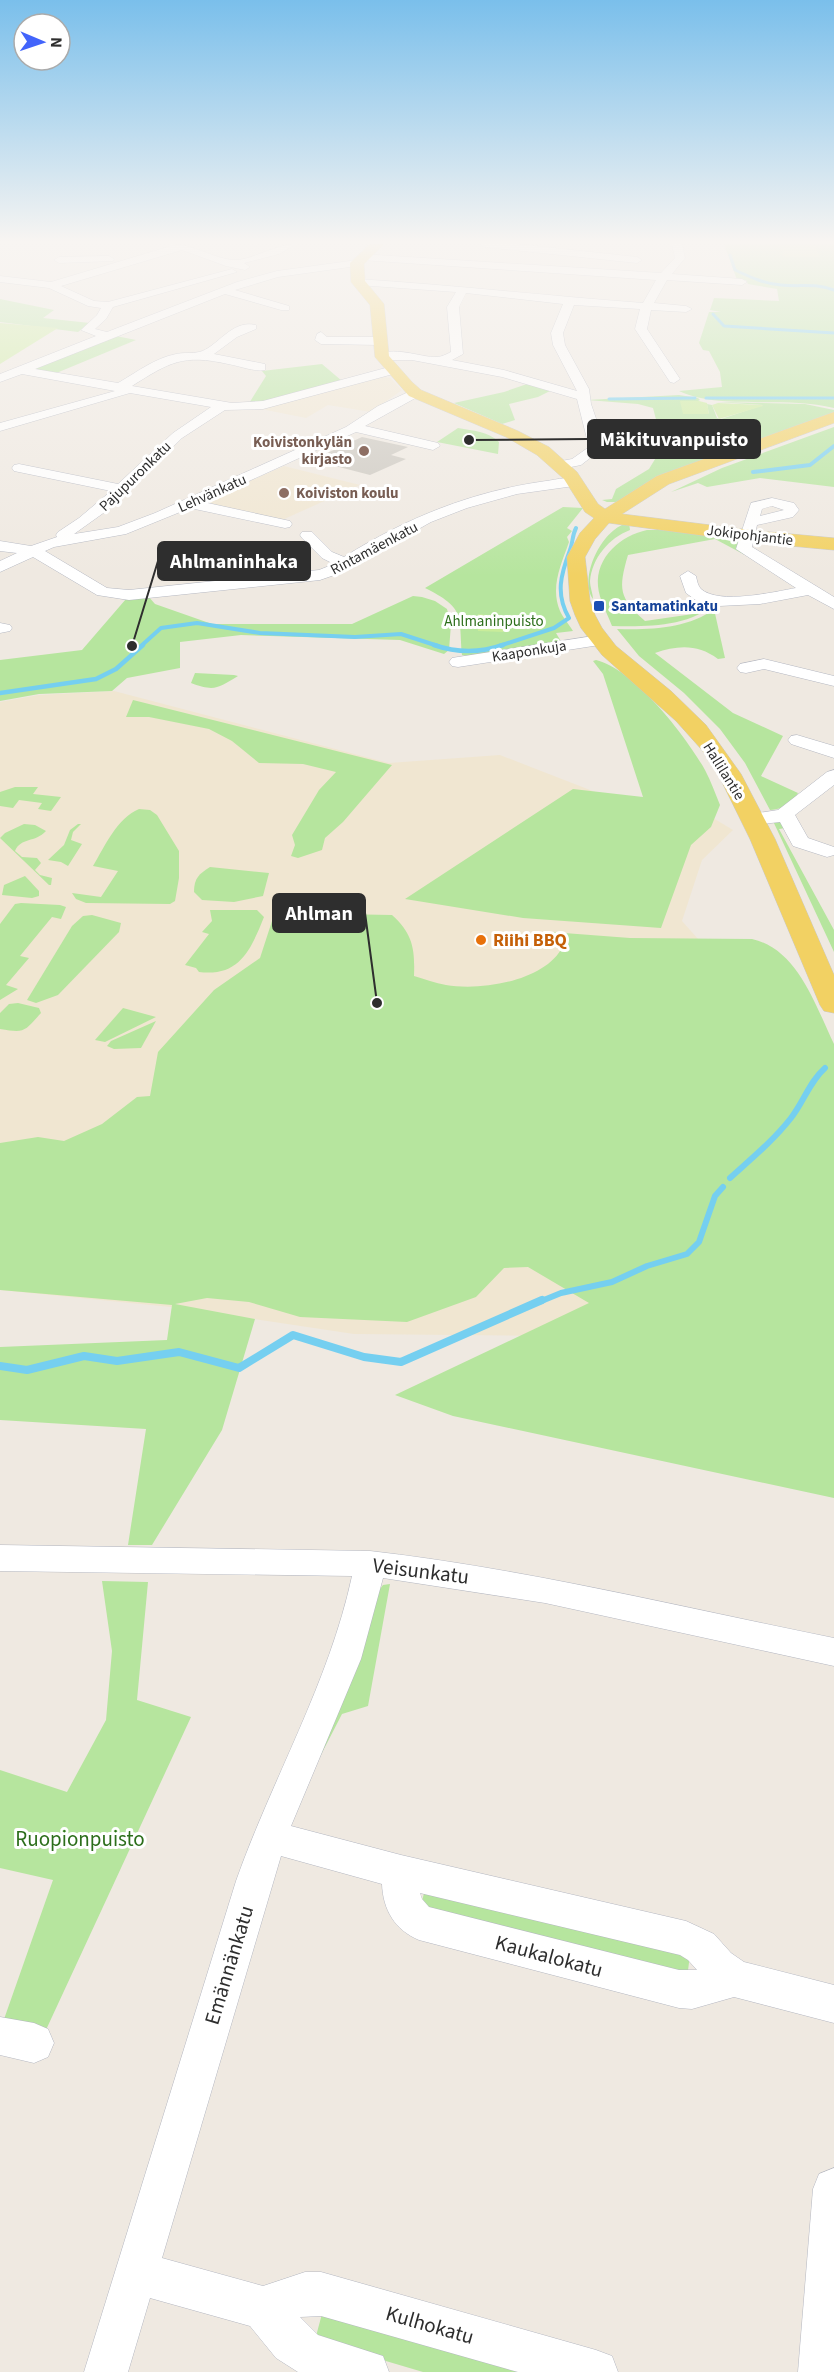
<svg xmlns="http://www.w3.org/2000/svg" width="834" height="2372" font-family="'Source Sans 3',sans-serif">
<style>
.education{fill:#f0e6d1}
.green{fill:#b6e59e}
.pitch{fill:#c9ec9a}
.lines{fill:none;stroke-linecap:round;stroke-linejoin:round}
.stream-far4{stroke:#75cff0;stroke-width:3}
.stream-far3{stroke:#75cff0;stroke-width:4}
.stream-far2{stroke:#75cff0;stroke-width:4.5}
.stream-far1{stroke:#75cff0;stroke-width:6}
.stream{stroke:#75cff0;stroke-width:8}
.building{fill:#cbc7bf}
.minor-casing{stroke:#b4b7c1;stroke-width:1}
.major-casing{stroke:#c9c9c9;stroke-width:1}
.minor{fill:#fff;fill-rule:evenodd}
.major{fill:#f2d163;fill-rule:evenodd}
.education-dot{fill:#8d6e63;stroke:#fff;stroke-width:2}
.transit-dot{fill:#1a4fb4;stroke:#fff;stroke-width:2}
.food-dot{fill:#e8710a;stroke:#fff;stroke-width:2}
.labels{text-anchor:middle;stroke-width:6;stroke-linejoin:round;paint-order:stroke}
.far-education-label{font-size:15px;font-weight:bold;fill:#785e54;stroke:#fff;text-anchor:end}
.far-street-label{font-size:15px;fill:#2e2e2e;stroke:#fff}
.far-transit-label{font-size:15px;font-weight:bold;fill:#164399;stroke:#fff;text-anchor:start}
.far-park-label{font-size:15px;fill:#2c6e1b;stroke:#fff}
.food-label{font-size:18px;font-weight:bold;fill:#c56008;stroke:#fff;text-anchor:start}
.near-street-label{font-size:21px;fill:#2e2e2e;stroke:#fff}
.near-park-label{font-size:21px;fill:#2c6e1b;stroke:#fff}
.leader{fill:none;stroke:#2e2e2e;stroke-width:2}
.callout-dot{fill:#2e2e2e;stroke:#fff;stroke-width:2}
.callout{fill:#2e2e2e;stroke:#2e2e2e;stroke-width:2}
.callout-label{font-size:20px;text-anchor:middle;font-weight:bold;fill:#fff}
</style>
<rect width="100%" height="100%" fill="#efe9e1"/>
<g class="education">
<path d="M383 377 390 378 402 390 371 412 328 405 306 418 261 409Z"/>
<path d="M284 466 360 485 282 520 211 504 207 500Z"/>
<path d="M114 691 389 763 500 755 639 809 673 794 733 830 702 860 682 921 828 1085 789 1155 548 1336 354 1334 181 1308 0 1290V702L39 695Z"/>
</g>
<g class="green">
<path d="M724 244H834V408C785 395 723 411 679 391L722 387 720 372 709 351 703 350 699 343 709 312H721L710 310 714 298 779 301 777 289 748 284 746 280H737Z"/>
<path d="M0 299 54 310 43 318 90 323 78 332 0 322Z"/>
<path d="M116 336 136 340 54 374 35 369Z"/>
<path d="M322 364 342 381 248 405 266 376 262 371Z"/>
<path d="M527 384 550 391 538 397 509 404 515 420 502 424 454 403 504 392Z"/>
<path d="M679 395 698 398 700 400 698 401 709 414 707 404 712 405 717 418 721 419 763 405 716 402 805 404 834 410V414L620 502H607L602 500 612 499 616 489 649 469 663 446 653 408 638 404 587 400Z"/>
<path d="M834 427V487L760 478 707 487 698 483 671 492 722 468Z"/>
<path d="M458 428C474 431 487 431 499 442L498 454 437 442Z"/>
<path d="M563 507 583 508 567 528 572 531 567 537 569 542C561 565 550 587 560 611 563 618 569 624 573 631L556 633 562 643 468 656 462 655C459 614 465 608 425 588Z"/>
<path d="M629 523 630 530C609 538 592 558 590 581 590 587 593 594 593 599 578 576 604 526 629 523Z"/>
<path d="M647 530H662L739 540 737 547 745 555 715 539 628 555C618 589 619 598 645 621L700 613 709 601 715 603C691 627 644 627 612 626 607 613 599 599 598 586 595 557 622 535 647 530Z"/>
<path d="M148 596 155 604 212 624H352L413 596 422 597 435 601 447 609 451 624 449 650 444 654 400 640 241 635 180 642V668L127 678 112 691 39 694 0 701V660L82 650 126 599Z"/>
<path d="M714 609 725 658 718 659C698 644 678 645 655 653L733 713 783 736 761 776 798 793C792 804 783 809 770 810L745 763 720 729 684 693 639 656 617 629C648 630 688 629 714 609Z"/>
<path d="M596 660C634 669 686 736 705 770 711 781 715 793 720 805L711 827 691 845 661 928 523 918 405 899 573 789 643 797 603 674 593 661Z"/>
<path d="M195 673 234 675 238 676C218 688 215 692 191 683Z"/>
<path d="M133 700 392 765 343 822 325 838 322 850 298 858 291 856 295 845 292 835 319 790 336 772 303 764 259 763 232 741 209 729 149 717H126Z"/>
<path d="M15 787H38L33 794 61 797 51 811 38 809 42 803 19 800 13 808 0 806V792Z"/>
<path d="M139 809 150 810 157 815 179 851V878L175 901 170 904 86 903 76 899 72 893 101 897 118 871 93 866C105 846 117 818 139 809Z"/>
<path d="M773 821H779L786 828 779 829 834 930V952Z"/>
<path d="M24 824 35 825 46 831C35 843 21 837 15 851L22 857 37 858 41 863 35 870 40 875 52 878 51 885H49L0 838 5 833Z"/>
<path d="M78 824H81L73 832 71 840 82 844 68 866 61 862 48 860 64 845 70 830Z"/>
<path d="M210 867 269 873 263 896 234 902 202 900 194 892C194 878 199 874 210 867Z"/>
<path d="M25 876 39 891V896L32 898 2 895 4 885Z"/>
<path d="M21 903 60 905 66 907 61 919 52 917 20 956 29 958 6 985 18 989 0 1000V924L15 904Z"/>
<path d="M210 910H257L264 917C251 949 240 977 199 972L196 968 185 965 209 934 202 932 212 921Z"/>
<path d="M285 913 392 915C413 934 415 949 414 976 425 979 435 983 446 985 482 991 546 981 563 946L551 932 630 938 752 939C798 949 816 1007 834 1044V1498L453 1416 395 1395 589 1303 528 1267 504 1268 476 1297 407 1322 300 1317 249 1302 207 1298 175 1304 255 1319 222 1430 152 1545H128L146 1429 0 1420V1347L167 1340 172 1305 0 1290V1143L38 1137 64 1141 102 1124 137 1097 150 1096 158 1052 214 990 260 958 272 921Z"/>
<path d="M92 915 121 923 119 932 58 995 36 1003 27 1000 72 926 83 916Z"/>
<path d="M18 1003 39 1008 41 1013C24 1032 25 1033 0 1029V1013L9 1004Z"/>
<path d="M123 1008 156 1017 105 1042 95 1040Z"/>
<path d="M156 1021 141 1048 114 1049 107 1046 111 1041Z"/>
<path d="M102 1581 148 1582 137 1700 191 1717 45 2032 3 2022 53 1880 0 1868V1770L67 1792 106 1720 112 1651Z"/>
<path d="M390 1584 368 1706 342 1714 293 1809 380 1589 383 1585Z"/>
<path d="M425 1890 690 1955 687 1978 419 1911Z"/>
<path d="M323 2310 534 2372H423L315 2340Z"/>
</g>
<g class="pitch">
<path d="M780 244H814L820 257H786L780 254 784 252 779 248Z"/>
<path d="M0 323 58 328 0 364Z"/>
<path d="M680 401H699L707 403 709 414H683Z"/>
<path d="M718 403 761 405 763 406 719 419 712 405Z"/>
<path d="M478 614 504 617 503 632 478 631Z"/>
</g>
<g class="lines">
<g class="stream-far4">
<path d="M730 255 735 270C750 277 765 284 781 285 799 287 817 283 834 290"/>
<path d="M713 314 724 326 834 333"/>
<path d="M706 398H834"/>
<path d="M609 399 695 398"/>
</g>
<g class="stream-far3">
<path d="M753 472 810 465 834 446"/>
<path d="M141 646 161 628 197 623 260 633 355 637 401 634 438 646"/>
<path d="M499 646 554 628 569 618C555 594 561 574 570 550 573 542 572 536 576 528"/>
</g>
<g class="stream-far2">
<path d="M434 645C457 653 480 653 503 645"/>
<path d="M0 693 96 679 116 669 143 645"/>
</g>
<g class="stream-far1">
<path d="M730 1178C751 1159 773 1141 791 1118 803 1103 810 1081 825 1068"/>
<path d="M539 1302 561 1293 612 1282 647 1266 687 1254 699 1242 715 1196 723 1187"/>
</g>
<path class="stream" d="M0 1366 27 1370 84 1356 117 1361 179 1352 239 1368 293 1335 364 1357 401 1362 542 1300"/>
</g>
<path class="building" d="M362 437 408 447 391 455 406 459 370 475 312 460Z"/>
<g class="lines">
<g class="minor-casing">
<g id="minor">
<path d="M169 244C195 244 211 258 233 260 251 261 275 244 296 244L279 254 244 263 250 267 245 270 226 266 182 250 61 286 94 301 108 302 232 269 237 272 113 307 106 319 95 329 107 332 237 282 277 271 357 260 362 263 357 266 278 277 235 290 289 306V310H281L225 294 35 369 118 383C137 372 155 358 176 354 184 352 192 354 199 352 217 348 231 319 256 325V329L237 337 214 354 265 364V370C254 372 240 366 228 364 183 354 170 362 132 386L232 403 263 401 393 366 399 370 397 373 263 409 225 410 182 438 109 509 74 534 118 527 155 513 346 427 378 406 415 389 419 390 421 393 419 396 365 426 438 443 440 446 433 450 356 432 203 502 290 521 292 524 290 527 285 528 190 508 126 534 54 547 45 551 107 588 129 590 319 570 334 564 322 558 302 538 300 535 302 532H312L332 552 344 557C406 518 473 491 546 481 556 480 574 474 581 482L574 486 517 494 467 508 431 522 340 573 320 580 129 600 97 595 33 557 0 572V561L17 553 0 551V541L31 546 57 537 56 535 58 532 79 518 111 491 14 471 12 468 14 465 19 464 118 484 173 433 211 407 130 393 0 431V423L115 391 22 374 0 382V374L96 336 81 330 97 315 101 308 88 306 49 288 0 282V276L51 282 171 246Z"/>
<path d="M480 244H517L637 257 642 260 637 263 485 247Z"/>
<path d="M672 244H682L685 258 672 274 742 279 747 282 742 285 667 280 654 303 686 306 692 309 686 312 651 310 647 329 680 379 674 383 670 382 635 329 640 309 574 305 563 333 565 345 589 389 591 404 601 433 603 448 581 465 561 469 554 465 556 462 572 459 589 447 577 399 502 377 412 360H378L376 357C391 344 421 358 437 357 441 357 447 354 451 352L447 307 456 292 358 285 353 282 358 279C453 285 548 296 643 303L656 280 361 260 356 257 361 254 661 273 675 258ZM466 293 563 304 551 333 553 345 577 391 504 370 452 360 463 354 459 307Z"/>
<path d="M109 256 114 259 113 261 59 263 54 260 59 257Z"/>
<path d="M321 332 327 337H380L386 341 380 345 321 344 315 340 317 334Z"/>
<path d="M772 498 794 503 799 510 793 517 757 525 752 547 834 597V609L808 595 760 604 719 606 697 601 686 593 680 576 688 571 696 576C697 581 698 586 701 589 719 605 774 592 796 588L736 549 751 503ZM772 506 784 510 760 516 762 509Z"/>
<path d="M0 623 10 625 12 628 10 631 0 633Z"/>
<path d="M600 635 608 640 606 644 458 667 452 666 449 662 452 658 458 657Z"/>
<path d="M764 659 834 676V686L764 669 746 673 740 672 737 668 740 664Z"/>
<path d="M797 735 834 746V758L791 744 788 740 791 736Z"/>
<path d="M834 770V785L795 815 808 838 834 847V855L827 857 793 846 780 822 752 825 745 823 742 819 745 815 778 810 827 772Z"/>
<path d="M0 1545 370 1551C527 1569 680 1607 834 1638V1666L545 1603 383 1578 361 1659 291 1826 401 1855 686 1921 714 1934 731 1953 744 1962 834 1985V2023L734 1997 692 2009 679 2008 419 1940C395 1930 383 1910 382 1884L281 1856 162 2258 263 2286 305 2272H321L596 2350 612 2356 618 2372H518L321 2316 300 2317 318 2335 383 2356 389 2372H298L276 2358 250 2326 150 2298 128 2372H84L236 1881C272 1779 329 1683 352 1576L0 1571ZM420 1893 680 1955 688 1960 697 1970H679L429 1907 422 1899Z"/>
<path d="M0 2017 34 2023 48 2029 54 2043 48 2057 34 2063 0 2055Z"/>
<path d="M834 2168V2372H798L813 2189 819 2174Z"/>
</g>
</g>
<g class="major-casing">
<path id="major" d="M370 244H384L364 264 365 281 384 304 389 356 412 382 421 390 518 431 549 447 577 472 598 504 605 509 657 476 834 412V423L669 484 622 514 758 531 834 538V550L758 543 609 523 595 539 585 557 590 601 595 615 602 628 616 646 671 691 706 725 741 774 775 839 834 975V1013L824 1011 820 1005 750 839 718 774 702 750 676 721 602 655 581 628 575 615 570 601 567 557 580 533 594 518 585 512 564 479 537 455 506 437 409 396 402 388 375 357 370 305 351 282 350 263Z"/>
</g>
<use href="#minor" class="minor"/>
<use href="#major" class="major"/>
</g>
<linearGradient id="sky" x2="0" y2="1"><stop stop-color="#7abfeb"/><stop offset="0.42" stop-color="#f8f5f2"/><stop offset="1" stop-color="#f8f5f2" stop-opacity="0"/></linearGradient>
<rect width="834" height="576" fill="url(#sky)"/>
<g class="education-dot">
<circle cx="364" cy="451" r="6"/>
<circle cx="284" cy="493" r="6"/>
</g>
<rect class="transit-dot" x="593" y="600" width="12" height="12" rx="3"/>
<circle class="food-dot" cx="481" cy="940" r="6"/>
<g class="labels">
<g class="far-education-label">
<text x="352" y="447">Koivistonkylän<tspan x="352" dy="17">kirjasto</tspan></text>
<text x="296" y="498" text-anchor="start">Koiviston koulu</text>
</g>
<g class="far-street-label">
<text transform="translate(135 476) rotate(-44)" y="5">Pajupuronkatu</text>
<text transform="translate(212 493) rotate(-24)" y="5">Lehvänkatu</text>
<text transform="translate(750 535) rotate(7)" y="5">Jokipohjantie</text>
<text transform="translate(374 548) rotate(-28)" y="5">Rintamäenkatu</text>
<text transform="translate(529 651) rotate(-9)" y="5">Kaaponkuja</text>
<text transform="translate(724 771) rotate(58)" y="5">Hallilantie</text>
</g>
<g class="far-transit-label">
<text x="611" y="611">Santamatinkatu</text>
</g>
<g class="far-park-label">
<text x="494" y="626">Ahlmaninpuisto</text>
</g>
<g class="food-label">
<text x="493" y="946">Riihi BBQ</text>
</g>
<g class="near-street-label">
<text transform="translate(421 1571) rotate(7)" y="7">Veisunkatu</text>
<text transform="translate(549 1956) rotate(15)" y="7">Kaukalokatu</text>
<text transform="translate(229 1965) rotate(-73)" y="7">Emännänkatu</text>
<text transform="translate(430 2325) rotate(16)" y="7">Kulhokatu</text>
</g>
<g class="near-park-label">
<text x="80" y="1846">Ruopionpuisto</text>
</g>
</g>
<path class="leader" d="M469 440L588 439M132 646L158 561M377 1003L365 913"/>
<g class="callout-dot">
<circle cx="469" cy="440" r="6"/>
<circle cx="132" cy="646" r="6"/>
<circle cx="377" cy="1003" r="6"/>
</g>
<g class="callout">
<rect x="588" y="420" width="172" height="38" rx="6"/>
<rect x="158" y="542" width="152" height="38" rx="6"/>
<rect x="273" y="894" width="92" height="38" rx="6"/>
</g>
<g class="callout-label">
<text x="674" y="446">Mäkituvanpuisto</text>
<text x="234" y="568">Ahlmaninhaka</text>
<text x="319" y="920">Ahlman</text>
</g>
<g transform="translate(42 42) rotate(92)"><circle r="28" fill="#ffffff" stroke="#ababab" stroke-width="1.5"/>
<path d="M0-4.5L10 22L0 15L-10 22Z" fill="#4264fb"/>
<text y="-9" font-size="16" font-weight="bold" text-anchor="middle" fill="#2e2e2e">N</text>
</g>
</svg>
